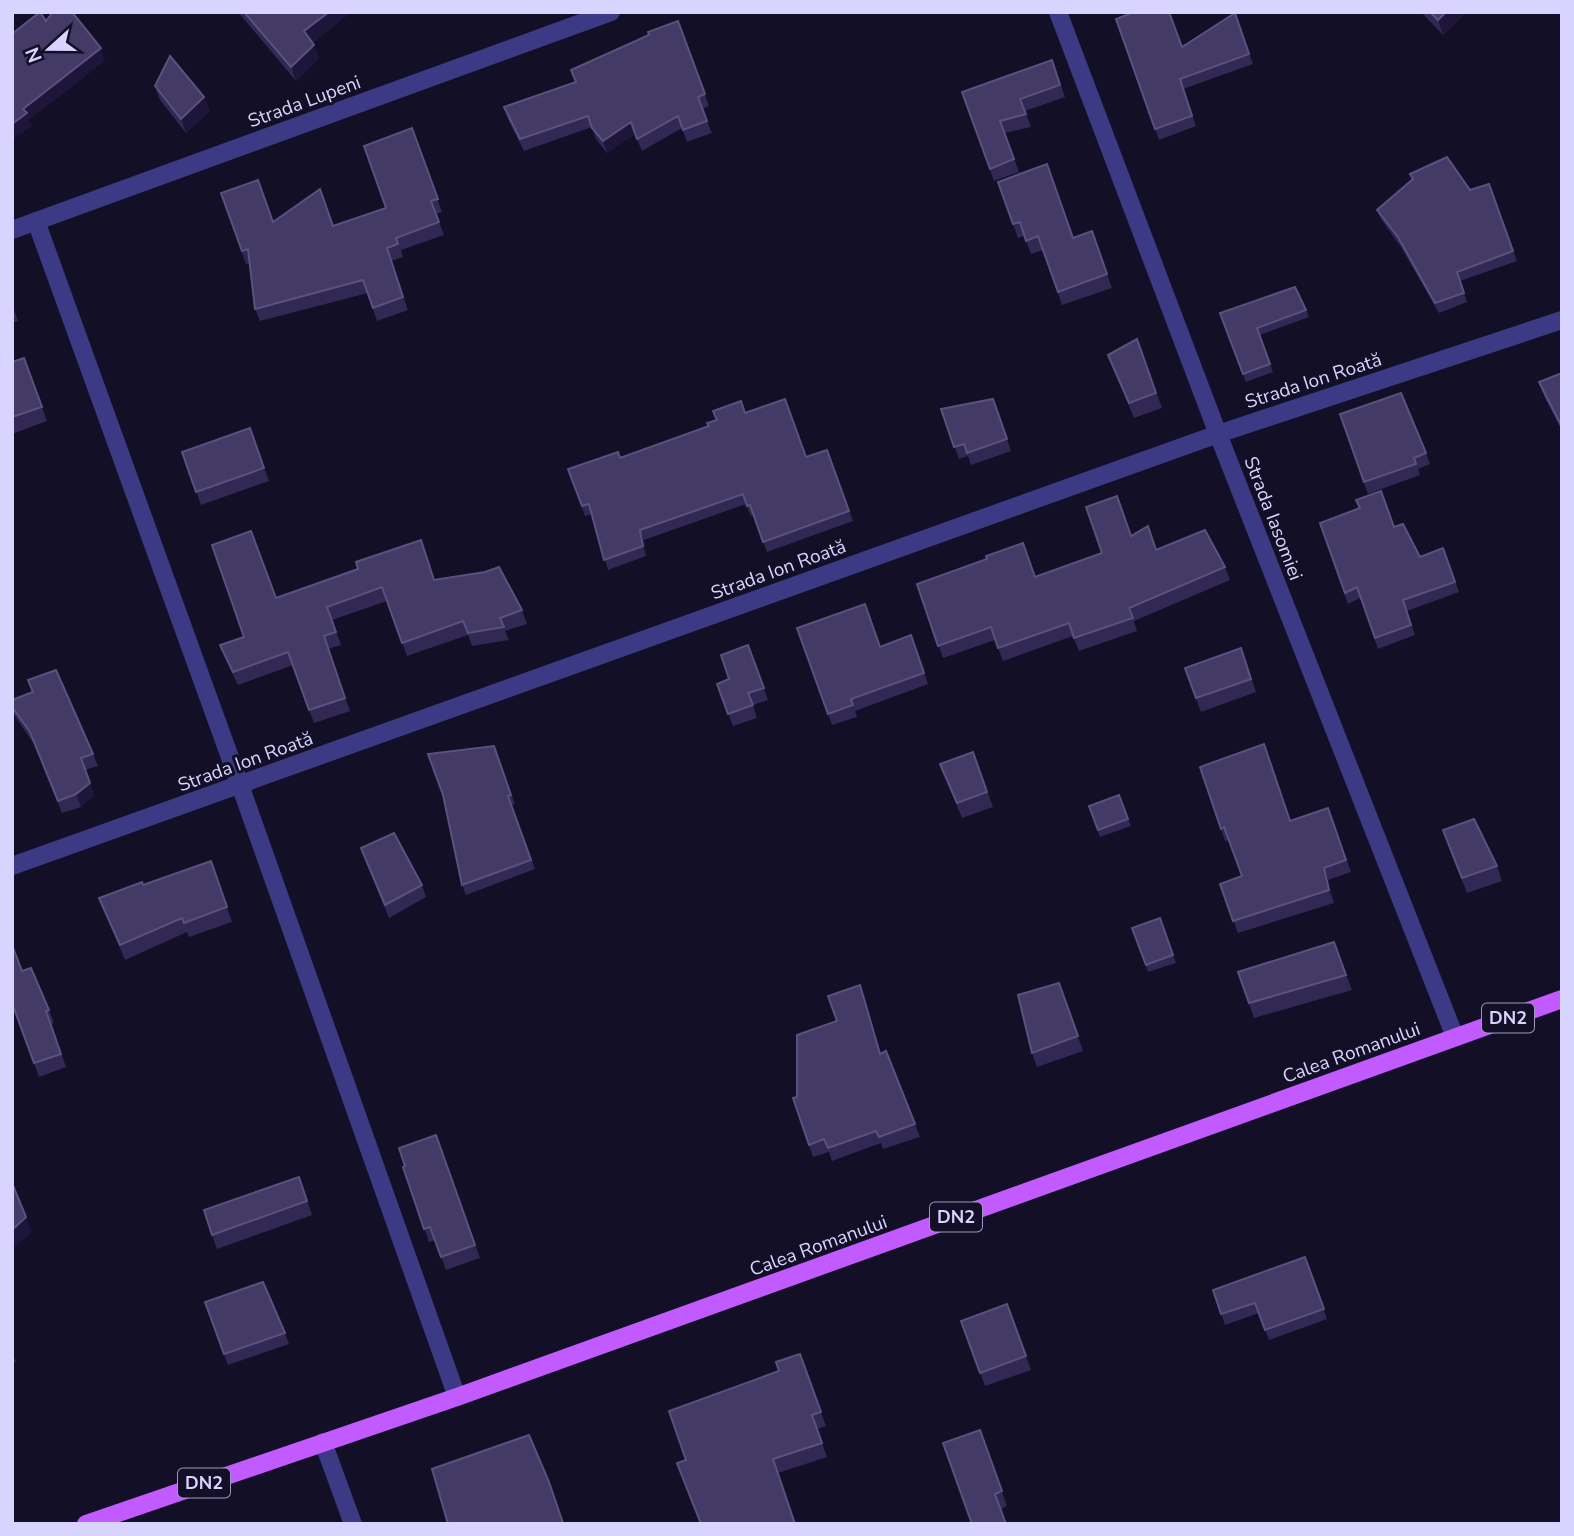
<svg xmlns="http://www.w3.org/2000/svg" width="1574" height="1536" font-family="'Nunito Sans',sans-serif">
<style>
.lines{fill:none;stroke-linecap:round;stroke-linejoin:round}
.minor{stroke:#3d3a85;stroke-width:18}
.primary{stroke:#c25bff;stroke-width:18}
.wall{fill:#312854}
.shaded-wall{fill:#1d163a}
.building{fill:#433a66;stroke:#5a527e;stroke-width:2}
.labels{text-anchor:middle;stroke-width:6;stroke-linejoin:round;paint-order:stroke}
.shield{fill:#130f26;stroke:#9e99be;stroke-width:2}
.shield-label{font-size:18px;font-weight:bold;fill:#d9d4ff}
.street-label{font-size:19px;fill:#d9d4ff;stroke:#130f26}
</style>
<rect width="100%" height="100%" fill="#130f26"/>
<g class="lines">
<g class="minor">
<path d="M1058 12 1218 434 1455 1037"/>
<path d="M36 221 240 785 457 1397"/>
<path d="M12 230 611 12"/>
<path d="M12 866 1218 434 1562 320"/>
<path d="M323 1442 353 1524"/>
</g>
<path class="primary" d="M86 1524 457 1397 1562 999"/>
</g>
<g class="wall">
<path d="M238 12H351L312 43 319 58 296 81Z"/>
<path d="M1421 12H1466L1443 35Z"/>
<path d="M1235 13 1253 64 1183 89 1196 126 1159 140 1116 19 1182 47Z"/>
<path d="M678 21 709 106 702 109 712 133 687 142 682 128 642 151 635 134 607 153 596 139 592 127 524 151 508 119 504 107 576 82 649 35Z"/>
<path d="M1052 60 1065 97 1025 111 1031 127 1005 133 1019 172 994 181 962 92Z"/>
<path d="M155 86 204 97 210 111 186 133 160 100Z"/>
<path d="M412 128 442 212 436 214 444 235 401 250 403 257 391 261 408 310 377 321 368 293 260 321 255 309 250 263 246 264 221 193 273 222 333 226 386 208Z"/>
<path d="M1410 174 1470 190 1489 184 1517 261 1460 281 1467 302 1439 313 1401 247 1381 219 1377 210 1412 180Z"/>
<path d="M998 182 1073 238 1092 231 1112 288 1062 305 1043 250 1031 254 1024 236 1018 238Z"/>
<path d="M12 304 18 321 12 323Z"/>
<path d="M1306 310 1309 317 1260 335 1273 372 1246 382 1220 313Z"/>
<path d="M1137 339 1162 408 1134 418 1108 355Z"/>
<path d="M24 358 47 421 12 434V362Z"/>
<path d="M1562 373V431L1544 396 1539 382Z"/>
<path d="M993 399 1011 451 971 465 968 456 959 459 941 409Z"/>
<path d="M745 413 806 457 827 450 853 521 767 552 754 515 751 516 746 504 644 540 646 556 608 570 592 514 585 516 568 469 620 458Z"/>
<path d="M1340 414 1426 453 1430 464 1418 469 1420 475 1368 494Z"/>
<path d="M250 428 269 481 201 505 182 452Z"/>
<path d="M1320 523 1394 527 1420 557 1443 548 1459 592 1407 611 1415 635 1378 649 1360 598 1348 604Z"/>
<path d="M1131 536 1157 550 1225 567 1230 580 1134 621 1137 631 1079 651 1073 636 1003 661 995 640 943 658 917 584 1035 576 1102 553Z"/>
<path d="M435 580 522 610 527 624 505 631 509 640 472 646 468 635 407 656 387 601 332 620 341 645 328 649 350 711 314 723 293 665 238 685 225 658 220 645 244 637 276 598Z"/>
<path d="M797 628 880 647 911 635 928 684 855 711 857 717 832 725Z"/>
<path d="M748 645 768 700 753 705 757 718 733 726 717 684 729 679Z"/>
<path d="M1246 661 1256 692 1201 712 1185 668Z"/>
<path d="M12 700 93 754 98 766 85 770 94 795 81 807 62 813 34 744 12 712Z"/>
<path d="M494 746 515 804 512 805 535 869 466 895 462 885Z"/>
<path d="M973 752 993 807 962 818 940 764Z"/>
<path d="M1200 767 1291 821 1328 808 1351 872 1328 880 1334 903 1238 933 1220 884 1242 876 1229 840 1225 841Z"/>
<path d="M1119 795 1131 826 1100 837 1089 806Z"/>
<path d="M1448 845 1497 866 1502 881 1467 893Z"/>
<path d="M361 848 422 885 426 897 389 918Z"/>
<path d="M211 861 232 922 189 937 187 932 125 960 99 898 143 885Z"/>
<path d="M1160 918 1176 963 1148 972 1132 928Z"/>
<path d="M1334 942 1352 990 1254 1018 1238 972Z"/>
<path d="M22 971 49 1010 54 1023 51 1024 66 1067 39 1077 12 1003Z"/>
<path d="M1059 983 1083 1051 1037 1067 1032 1053Z"/>
<path d="M860 985 881 1053 915 1124 920 1137 883 1149 881 1143 832 1161 829 1152 813 1157 793 1098 797 1097 837 1021Z"/>
<path d="M436 1135 480 1258 446 1270 435 1240 429 1242 403 1167 405 1166Z"/>
<path d="M299 1177 312 1215 217 1249 212 1235Z"/>
<path d="M1305 1257 1327 1319 1269 1340 1259 1313 1225 1325 1213 1290Z"/>
<path d="M205 1302 285 1333 289 1344 228 1365Z"/>
<path d="M1007 1304 1031 1370 985 1386 961 1321Z"/>
<path d="M12 1352 16 1362 12 1363Z"/>
<path d="M800 1354 826 1426 817 1429 827 1457 778 1473 686 1460 779 1371Z"/>
<path d="M980 1430 1007 1506 972 1524Z"/>
</g>
<g class="shaded-wall">
<path d="M329 12H351L309 45 304 31Z"/>
<path d="M1446 12H1466L1443 35 1438 20Z"/>
<path d="M314 45 319 58 296 81 291 67Z"/>
<path d="M101 48 105 61 29 120 32 126 12 140V124L23 109Z"/>
<path d="M204 97 210 111 186 133 181 119Z"/>
<path d="M631 122 635 134 607 153 603 141Z"/>
<path d="M640 530 644 540 646 556 643 546Z"/>
<path d="M90 783 94 795 81 807 76 794Z"/>
<path d="M1324 868 1328 880 1334 903 1329 890Z"/>
<path d="M860 985 865 997 884 1066 880 1054Z"/>
<path d="M26 1217 32 1232 12 1249V1230Z"/>
</g>
<g class="building">
<path d="M40 12 46 21 53 12H72L101 48 23 109 27 113 12 124V34Z"/>
<path d="M244 12H329L304 31 314 45 291 67Z"/>
<path d="M1134 12H1169L1182 47 1235 13 1249 54 1180 79 1192 116 1155 129 1116 19Z"/>
<path d="M1430 12H1446L1438 20Z"/>
<path d="M678 21 705 94 698 97 707 121 683 130 678 116 637 139 631 122 603 141 592 128 588 116 520 139 504 107 576 82 571 70 649 35 648 32Z"/>
<path d="M170 56 204 97 181 119 155 86Z"/>
<path d="M1052 60 1060 85 1020 99 1026 114 1000 121 1014 159 990 169 962 92Z"/>
<path d="M412 128 438 199 431 201 439 222 396 238 398 244 387 248 403 297 373 308 363 280 255 309 248 249 242 251 221 193 258 180 273 222 320 189 333 226 386 208 364 146Z"/>
<path d="M1447 157 1470 190 1489 184 1513 251 1457 272 1464 293 1435 303 1398 237 1377 210 1413 179 1410 174Z"/>
<path d="M1047 164 1073 238 1092 231 1107 274 1058 292 1038 236 1026 241 1020 222 1013 224 998 182Z"/>
<path d="M1295 287 1306 310 1257 328 1270 364 1243 374 1220 313Z"/>
<path d="M1137 339 1156 393 1129 403 1108 355Z"/>
<path d="M24 358 42 407 12 417V362Z"/>
<path d="M1562 373V427L1539 382Z"/>
<path d="M1401 393 1426 453 1414 458 1416 464 1364 482 1340 414Z"/>
<path d="M785 399 806 457 827 450 849 511 763 542 750 505 747 506 743 494 640 530 643 546 604 560 589 504 582 506 568 469 618 452 620 458 709 426 707 423 717 420 713 411 741 401 745 413Z"/>
<path d="M993 399 1007 439 967 453 964 444 954 447 941 409Z"/>
<path d="M250 428 264 468 196 492 182 452Z"/>
<path d="M1381 491 1394 527 1403 524 1420 557 1443 548 1455 582 1403 600 1411 625 1375 638 1357 587 1345 593 1320 523 1360 508 1356 500Z"/>
<path d="M1117 496 1131 536 1148 526 1156 550 1205 530 1225 567 1129 608 1133 618 1074 638 1069 623 998 648 991 627 938 646 917 584 987 559 986 556 1023 543 1035 577 1102 553 1086 507Z"/>
<path d="M251 531 276 598 358 569 356 562 421 540 434 580 485 572 499 567 522 610 500 618 504 627 468 633 463 621 402 643 382 587 327 607 336 632 324 636 345 698 309 710 288 652 233 672 220 645 244 637 212 545Z"/>
<path d="M865 604 880 647 911 635 924 673 851 699 853 705 828 714 797 628Z"/>
<path d="M748 645 764 688 748 693 753 705 728 714 717 684 729 679 721 655Z"/>
<path d="M1241 648 1251 679 1196 698 1185 668Z"/>
<path d="M56 670 93 754 81 758 90 783 76 794 58 801 30 732 12 707V700L33 692 28 680Z"/>
<path d="M1264 744 1290 821 1328 808 1346 860 1324 868 1329 890 1233 921 1220 884 1242 876 1224 827 1221 829 1200 767Z"/>
<path d="M494 746 511 795 508 796 531 860 462 885 443 795 428 754Z"/>
<path d="M973 752 987 792 957 803 940 764Z"/>
<path d="M1119 795 1128 819 1098 830 1089 806Z"/>
<path d="M1474 819 1497 866 1462 878 1443 830Z"/>
<path d="M394 833 422 885 385 905 361 848Z"/>
<path d="M211 861 227 907 184 923 182 918 120 945 99 898 142 882 143 885Z"/>
<path d="M1160 918 1173 955 1146 965 1132 928Z"/>
<path d="M1334 942 1346 975 1249 1003 1238 972Z"/>
<path d="M12 945 22 971 31 968 49 1010 46 1011 61 1054 34 1063 12 1003Z"/>
<path d="M1059 983 1078 1036 1032 1053 1018 995Z"/>
<path d="M860 985 880 1054 886 1051 915 1124 879 1137 876 1131 828 1148 824 1139 809 1145 793 1098 797 1097V1035L837 1021 828 996Z"/>
<path d="M436 1135 475 1245 441 1257 430 1227 424 1229 403 1167 405 1166 399 1148Z"/>
<path d="M299 1177 307 1201 212 1235 204 1210Z"/>
<path d="M12 1183 26 1217 12 1230Z"/>
<path d="M1305 1257 1324 1309 1265 1330 1255 1303 1221 1314 1213 1290Z"/>
<path d="M263 1282 285 1333 224 1354 205 1302Z"/>
<path d="M1007 1304 1026 1356 980 1373 961 1321Z"/>
<path d="M800 1354 821 1412 812 1415 822 1443 773 1459 795 1524H701L677 1463 686 1460 669 1411 779 1371 776 1362Z"/>
<path d="M980 1430 1002 1491 995 1494 1006 1524H972L943 1443Z"/>
<path d="M529 1435 549 1482 563 1523 560 1524H448L432 1469Z"/>
</g>
<g class="labels">
<g class="shield">
<rect x="1482" y="1003.5" width="52" height="29" rx="5"/>
<rect x="930" y="1202.5" width="52" height="29" rx="5"/>
<rect x="178" y="1468.5" width="52" height="29" rx="5"/>
</g>
<g class="shield-label">
<text x="1508" y="1024">DN2</text>
<text x="956" y="1223">DN2</text>
<text x="204" y="1489">DN2</text>
</g>
<g class="street-label">
<text transform="translate(304 101) rotate(-20)" y="7">Strada Lupeni</text>
<text transform="translate(1313 380) rotate(-18)" y="7">Strada Ion Roată</text>
<text transform="translate(1274 518) rotate(69)" y="7">Strada Iasomiei</text>
<text transform="translate(778 569) rotate(-20)" y="7">Strada Ion Roată</text>
<text transform="translate(245 761) rotate(-20)" y="7">Strada Ion Roată</text>
<text transform="translate(1351 1052) rotate(-20)" y="7">Calea Romanului</text>
<text transform="translate(818 1245) rotate(-20)" y="7">Calea Romanului</text>
</g>
</g>
<rect width="1574" height="1536" fill="none" stroke="#d9d4ff" stroke-width="28"/>
<g transform="translate(49 49) rotate(249)" stroke="#130f26" stroke-width="5" paint-order="stroke">
<path d="M0-5L12 26L0 18L-12 26Z" fill="#d9d4ff"/>
<text y="-10" font-size="19" font-weight="bold" text-anchor="middle" fill="#d9d4ff">N</text>
</g>
</svg>
